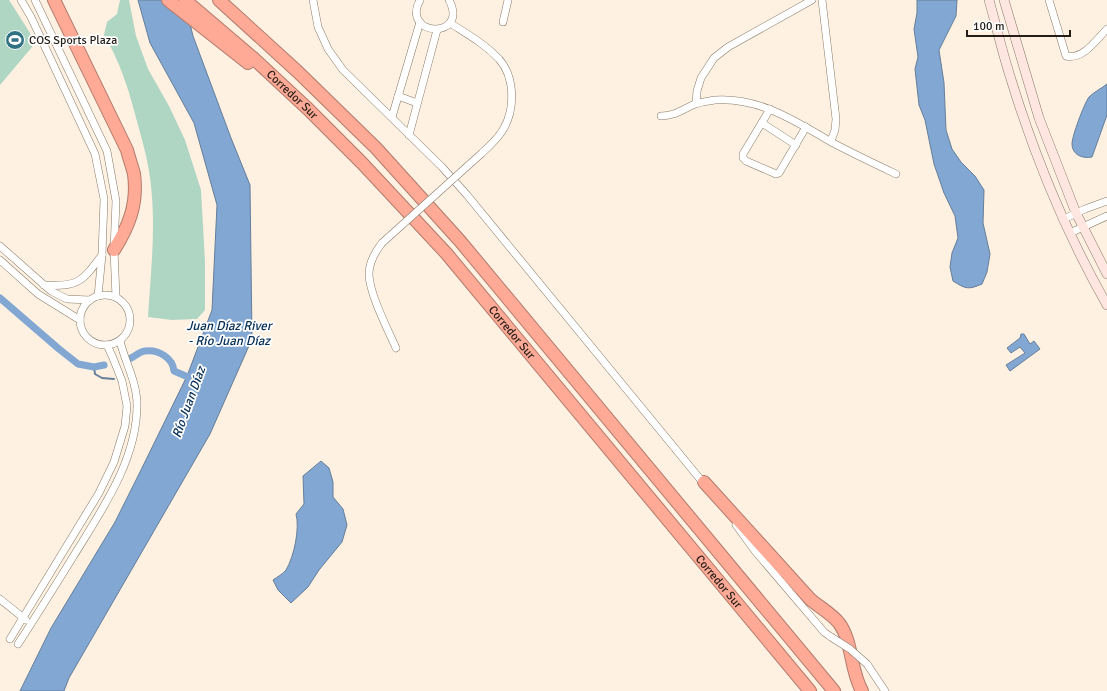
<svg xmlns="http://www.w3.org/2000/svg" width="1107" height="691" font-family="Signika,sans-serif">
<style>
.green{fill:#afd5c3}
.water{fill:#81a7d2;stroke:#657e9a}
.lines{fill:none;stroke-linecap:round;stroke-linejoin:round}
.stream{stroke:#657e9a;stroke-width:2}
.canal{stroke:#81a7d2;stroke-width:7}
.street-casing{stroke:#887a68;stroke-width:8}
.secondary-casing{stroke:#887a68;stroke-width:10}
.highway-casing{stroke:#b2796a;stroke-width:14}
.street{stroke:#fff;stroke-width:7}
.secondary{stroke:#ffe6e0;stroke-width:9}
.highway{stroke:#feaa97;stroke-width:12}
.street-bridge-casing{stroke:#887a68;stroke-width:8;stroke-linecap:butt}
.street-bridge{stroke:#fff;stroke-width:7}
.labels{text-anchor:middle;stroke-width:3.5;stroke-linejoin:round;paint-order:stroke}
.poi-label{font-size:12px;fill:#241e17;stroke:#fff;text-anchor:start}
.street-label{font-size:12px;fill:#241e17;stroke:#fff}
.water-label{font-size:13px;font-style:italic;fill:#052f57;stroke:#fff}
</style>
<rect width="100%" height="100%" fill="#fef1e1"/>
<g class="green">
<path d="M0 0H9L11 3 30 33 32 47 0 85Z"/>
<path d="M120 0H129L136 36 148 69 169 106 185 140 201 190 205 262V310L197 319 172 320 148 317C151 269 157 219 149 171 146 152 140 133 135 114 128 87 119 60 104 35L107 22 117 14Z"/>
</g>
<g class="water">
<path d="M138 0H186V7L193 36 231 138 250 185 252 339 210 434 69 678 64 691H20L51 628 115 522 140 472 187 376 212 310 217 205 194 123 150 43Z"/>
<path d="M917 0H957L956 16 939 50 944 83 946 130 952 149 961 162 975 176 984 190 983 223 990 254 987 272 982 284C968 290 966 289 953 281L950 267 952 253 958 238 955 216 944 193 934 164 925 120 919 105 915 69 918 57 914 29 917 13Z"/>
<path d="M1107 84V115L1092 157C1083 159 1072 155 1072 144 1072 136 1084 104 1089 97 1094 92 1102 88 1107 84Z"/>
<path d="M1021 334H1024L1030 344 1034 341 1040 349 1010 371 1006 365 1025 353 1020 347 1011 353 1007 348 1020 338Z"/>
<path d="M321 461 329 468 333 482V497L343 509 347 525 342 542 319 570 308 587 291 603 278 590 273 580C277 577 283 574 286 570 294 557 300 528 296 514L304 504 303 476Z"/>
</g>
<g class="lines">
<path class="stream" d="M94 367 95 374 102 378 114 379"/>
<g class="canal">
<path d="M0 298 59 349 78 364 94 367 104 365"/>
<path d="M131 358C135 356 141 351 145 351 158 349 173 358 174 371L195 380"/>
</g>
<g class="street-casing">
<g id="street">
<path d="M21 0 31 17 95 154 104 199 102 255 98 296"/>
<path d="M35 0 107 151 116 201 114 250 116 297"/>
<path d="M313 0 318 27 328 49 343 70 442 167 467 195 705 485"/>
<path d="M420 0C400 37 470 40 449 0"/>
<path d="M822 0 836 119 835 130 831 141"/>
<path d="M1049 0 1066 56C1083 60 1096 40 1107 29"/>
<path d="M503 22 508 0"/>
<path d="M450 23C467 34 485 44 499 59 515 77 515 108 504 128 499 138 489 146 482 153"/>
<path d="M398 96 417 103"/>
<path d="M696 103 697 91 701 78 714 58 728 47 812 0"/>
<path d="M770 109 743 154V158L746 161 776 174 779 173 806 127"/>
<path d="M661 116C675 116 683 109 695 104 700 102 709 101 715 100 760 97 797 122 833 143 854 154 875 164 896 174"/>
<path d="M392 117 420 22"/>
<path d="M762 123 796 145"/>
<path d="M409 135 437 30"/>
<path d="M1064 219 1085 209 1107 201"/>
<path d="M1070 233 1107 216"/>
<path d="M382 243C375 252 369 263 369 274 369 293 388 330 396 348"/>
<path d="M0 246 51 291 67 299 90 300"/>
<path d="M0 260 38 294 80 320"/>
<path d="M44 285C78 287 82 282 102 255"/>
<circle cx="105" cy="320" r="25"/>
<path d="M736 525 755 551 824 632 831 637"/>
<path d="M0 599 26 620"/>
<path d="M10 639 99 493 114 462 125 426 127 406 122 381 113 358 107 345"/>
<path d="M18 644C37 615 55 586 73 557 101 511 137 461 137 405 137 382 125 362 120 341"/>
<path d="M867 664 885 691"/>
</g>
</g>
<g class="secondary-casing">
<g id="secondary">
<path d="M989 0C996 25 1002 51 1010 76 1034 155 1066 233 1107 305"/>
<path d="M1004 0 1039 118 1076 213 1107 274"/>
</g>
</g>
<g class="highway-casing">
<g id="highway">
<path d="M54 0 127 150C129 158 132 166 134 174 138 204 129 226 114 250"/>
<path d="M168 0 248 63"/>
<path id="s1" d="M185 0 252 57 308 109 362 163 446 253 810 691"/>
<path d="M219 0 298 72 376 148 460 241 834 691"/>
<path d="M704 482 810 599C819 607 831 613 839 623 853 642 850 670 862 691"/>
</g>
</g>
<use href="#street" class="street"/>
<use href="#secondary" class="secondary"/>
<use href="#highway" class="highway"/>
<g class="street-bridge-casing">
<g id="street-bridge">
<path d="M382 243 482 153"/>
<path d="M831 637 850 649 867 664"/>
</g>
</g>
<use href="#street-bridge" class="street-bridge"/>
</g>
<defs>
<g id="stadium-disc" transform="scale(1)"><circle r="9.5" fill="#2f7083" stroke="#fff"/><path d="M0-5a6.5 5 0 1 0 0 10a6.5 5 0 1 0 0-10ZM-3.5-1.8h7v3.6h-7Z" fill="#fff"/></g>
</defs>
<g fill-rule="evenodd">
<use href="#stadium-disc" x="15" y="40"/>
</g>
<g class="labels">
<g class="poi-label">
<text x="29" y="44">COS Sports Plaza</text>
</g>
<g class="street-label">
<text dy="4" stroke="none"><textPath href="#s1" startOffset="143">Corredor Sur</textPath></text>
<text dy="4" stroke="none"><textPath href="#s1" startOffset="467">Corredor Sur</textPath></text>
<text dy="4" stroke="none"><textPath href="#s1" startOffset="791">Corredor Sur</textPath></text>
</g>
<g class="water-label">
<text x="229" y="330">Juan Díaz River<tspan x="229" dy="15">- Río Juan Díaz</tspan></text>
<text transform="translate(188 402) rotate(-70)" y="5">Río Juan Díaz</text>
</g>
</g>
<path d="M967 30v6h103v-6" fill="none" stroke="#241e17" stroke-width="2"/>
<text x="973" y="30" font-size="12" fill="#241e17" stroke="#ffffff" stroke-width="3" paint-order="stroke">100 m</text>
</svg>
